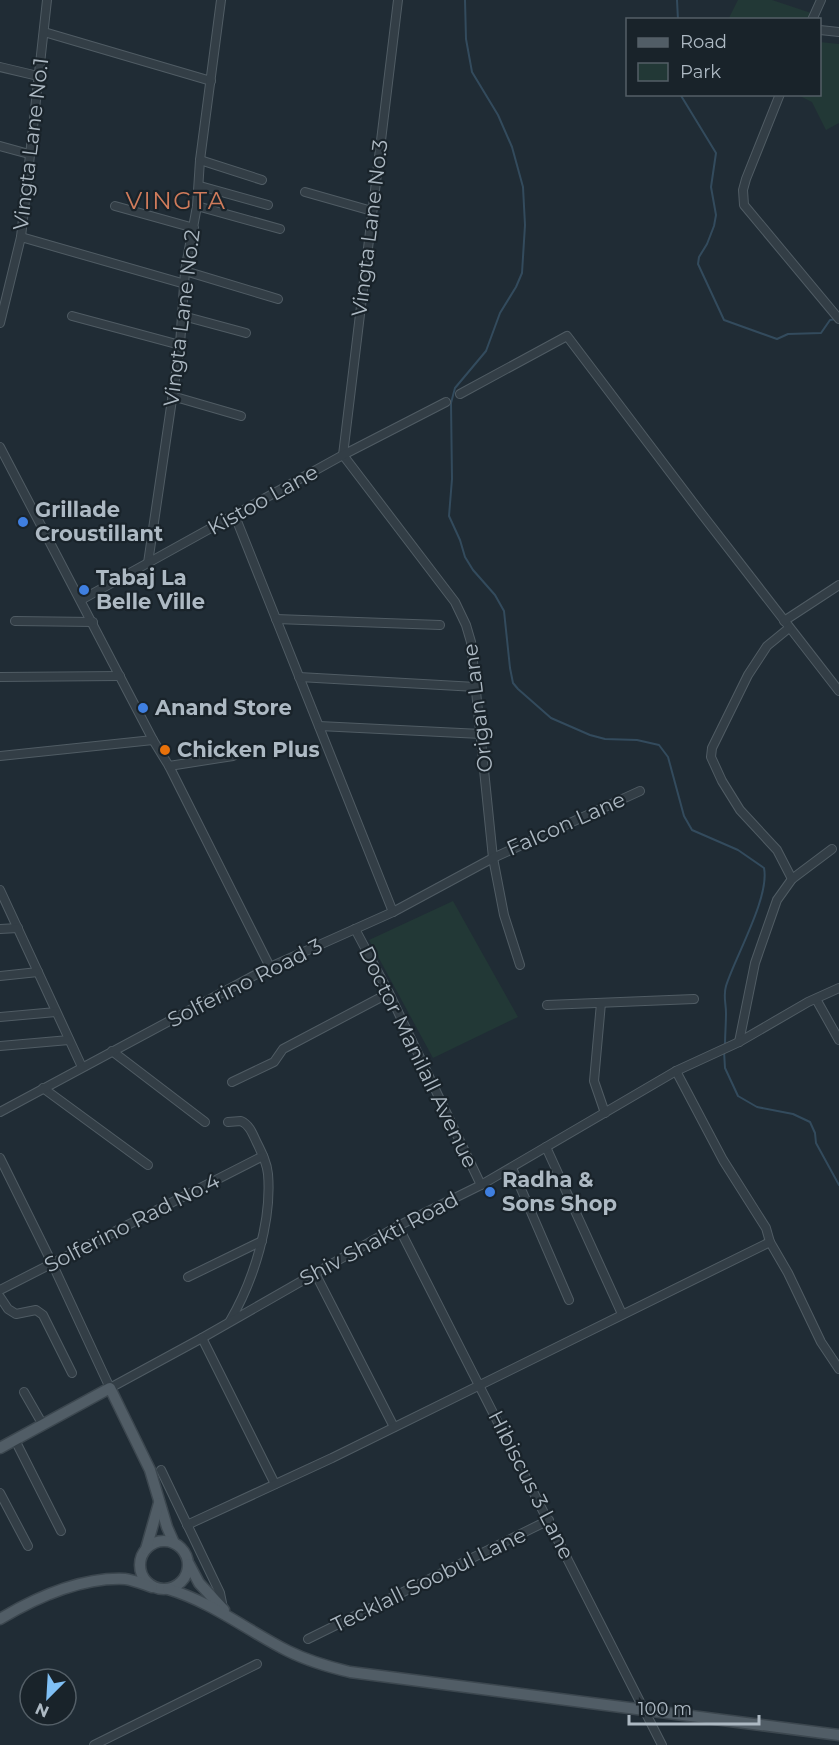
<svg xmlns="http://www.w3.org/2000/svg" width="839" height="1745" font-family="Montserrat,sans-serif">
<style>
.green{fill:#223836}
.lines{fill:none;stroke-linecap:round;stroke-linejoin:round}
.stream{stroke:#334b5d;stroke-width:2}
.minor-casing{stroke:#505c64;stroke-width:10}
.major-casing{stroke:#3c474f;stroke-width:13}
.minor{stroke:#333e46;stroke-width:8}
.major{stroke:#515d66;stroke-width:10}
.shop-dot{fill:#3f7fe0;stroke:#19232a;stroke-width:2}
.food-dot{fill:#e8710a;stroke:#19232a;stroke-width:2}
.labels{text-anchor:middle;stroke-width:4.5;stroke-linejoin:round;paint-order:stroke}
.street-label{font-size:21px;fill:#adb9c3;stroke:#19232a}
.poi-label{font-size:21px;font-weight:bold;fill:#adb9c3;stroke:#19232a;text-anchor:start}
.quarter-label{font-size:24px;letter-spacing:1.5px;fill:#d07b5b;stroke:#19232a}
</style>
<rect width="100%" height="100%" fill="#202c35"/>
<g class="green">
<path d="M738 0H772L811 13 808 19 728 20Z"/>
<path d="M820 42 839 44V123L826 130 812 102 798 95 820 94Z"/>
<path d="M453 901 518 1017 433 1058 369 940Z"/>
</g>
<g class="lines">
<g class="stream">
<path d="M465 0 466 39 472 72 498 115 512 147 523 187 525 225 522 273 516 287 500 313 486 351 455 388 451 403 452 479 449 516 460 540 465 557 473 570 495 595 504 611 510 668 513 683 518 689 551 718 590 735 605 739 637 740 659 745 668 757 684 816 692 830 738 850 764 868C770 897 735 957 726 986 723 996 726 1003 726 1013 726 1024 725 1035 725 1045"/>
<path d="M677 0 678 20"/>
<path d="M680 94 716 153 711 187 716 215 714 226 707 244 699 257 698 264 724 320 777 339 788 334 821 333 830 320 836 319"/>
<path d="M724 1051 725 1068 738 1096 757 1107 793 1114 810 1122 815 1133 816 1143 839 1185"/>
</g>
<g class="minor-casing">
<g id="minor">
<path d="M812 20 821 0"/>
<path d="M820 30 839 32"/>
<path d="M44 32 211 81"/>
<path d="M0 67 38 76"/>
<path d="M780 94 746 179 743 190 744 205 839 319"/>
<path d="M0 146 29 154"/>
<path d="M200 160 262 180"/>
<path d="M200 186 268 205"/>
<path d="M305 192 372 211"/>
<path d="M115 206 194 228"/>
<path d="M197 206 280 229"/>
<path d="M21 237 185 284"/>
<path d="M185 271 278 299"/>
<path d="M72 316 180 345"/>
<path d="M183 316 246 333"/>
<path d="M0 323 21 237 47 0"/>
<path d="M460 394 567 336 701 513 839 691"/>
<path d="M172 396 241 416"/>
<path d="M0 447 153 740 169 766 270 967"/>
<path d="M343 455 455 602 466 625 471 642 493 858 504 915 520 965"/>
<path d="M343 455 398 0"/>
<path d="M235 516 393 912"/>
<path d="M148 563 180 345 185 271 197 206 200 160 221 0"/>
<path d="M81 600 343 455 446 402"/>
<path d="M276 619 440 625"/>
<path d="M15 621 93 622"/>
<path d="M784 621 839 585"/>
<path d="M789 628 767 646 748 675 712 748 711 757 722 781 740 810 777 850 792 879"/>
<path d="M0 677 120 676"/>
<path d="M299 677 476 687"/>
<path d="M319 726 481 734"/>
<path d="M0 756 153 740"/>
<path d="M169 766 233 756"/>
<path d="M0 890 82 1067"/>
<path d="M0 929 18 928"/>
<path d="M355 929 389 993 481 1185"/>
<path d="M0 976 38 972"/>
<path d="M816 999 839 1040"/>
<path d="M601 1003 594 1081 605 1113"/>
<path d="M547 1005 694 999"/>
<path d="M0 1017 56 1012"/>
<path d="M739 1042 755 963 777 900 792 879 832 849"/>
<path d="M0 1046 69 1040"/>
<path d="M112 1051 205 1122"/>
<path d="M676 1071 723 1160 766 1228 770 1242 788 1273 821 1342 839 1369"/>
<path d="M232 1082 274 1062 283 1049 389 993"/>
<path d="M43 1088 148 1165"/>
<path d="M0 1112 270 967 393 912 493 858 640 791"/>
<path d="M228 1122 241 1121C250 1125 253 1135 257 1143 262 1153 267 1163 268 1174 272 1221 254 1280 230 1321"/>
<path d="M546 1147 622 1314"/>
<path d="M0 1158 52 1263 110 1388 202 1338 398 1226 481 1185 676 1071 739 1042 808 1002 839 988"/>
<path d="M512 1168 569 1300"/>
<path d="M398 1226 662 1745"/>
<path d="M315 1273 394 1427"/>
<path d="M188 1277 262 1241"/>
<path d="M0 1290 263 1156"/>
<path d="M0 1297 8 1309 16 1314 36 1310 43 1315 72 1373"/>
<path d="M202 1338 275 1484"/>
<path d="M24 1392 43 1425"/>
<path d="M15 1440 61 1531"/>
<path d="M161 1470 220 1593 223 1608"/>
<path d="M0 1493 28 1546"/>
<path d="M187 1525 332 1458 770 1242"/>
<path d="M308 1639 549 1520"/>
<path d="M94 1745 257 1664"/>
</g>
</g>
<g class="major-casing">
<g id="major">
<path d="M0 1448 110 1388 150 1470 167 1527 174 1543"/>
<circle cx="164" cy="1565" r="24"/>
<path d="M146 1549 159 1503"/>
<path d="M189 1564 199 1583 224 1610"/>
<path d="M168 1589C212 1602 248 1631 288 1651 308 1661 329 1667 350 1672L839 1735"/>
<path d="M0 1619C37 1597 81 1577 125 1579 134 1580 143 1584 152 1587"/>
</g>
</g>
<use href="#minor" class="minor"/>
<use href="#major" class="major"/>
</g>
<g class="shop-dot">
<circle cx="23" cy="522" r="6"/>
<circle cx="84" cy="590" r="6"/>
<circle cx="143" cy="708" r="6"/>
<circle cx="490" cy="1192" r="6"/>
</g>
<circle class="food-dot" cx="165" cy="750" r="6"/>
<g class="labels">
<g class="street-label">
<text transform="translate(31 144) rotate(-83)" y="7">Vingta Lane No.1</text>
<text transform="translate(370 228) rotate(-83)" y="7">Vingta Lane No.3</text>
<text transform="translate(182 318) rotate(-83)" y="7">Vingta Lane No.2</text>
<text transform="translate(263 500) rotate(-29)" y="7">Kistoo Lane</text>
<text transform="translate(478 708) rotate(-97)" y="7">Origan Lane</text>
<text transform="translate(566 824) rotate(-24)" y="7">Falcon Lane</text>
<text transform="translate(245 983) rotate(-27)" y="7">Solferino Road 3</text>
<text transform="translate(418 1057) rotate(64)" y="7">Doctor Manilall Avenue</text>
<text transform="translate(132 1223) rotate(-27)" y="7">Solferino Rad No.4</text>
<text transform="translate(379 1239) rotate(-28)" y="7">Shiv Shakti Road</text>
<text transform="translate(531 1485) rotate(63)" y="7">Hibiscus 3 Lane</text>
<text transform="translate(429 1580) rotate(-26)" y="7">Tecklall Soobul Lane</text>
</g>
<g class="poi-label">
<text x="35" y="517">Grillade<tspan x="35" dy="24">Croustillant</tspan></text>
<text x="96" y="585">Tabaj La<tspan x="96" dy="24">Belle Ville</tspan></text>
<text x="155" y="715">Anand Store</text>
<text x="177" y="757">Chicken Plus</text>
<text x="502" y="1187">Radha &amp;<tspan x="502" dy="24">Sons Shop</tspan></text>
</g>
<g class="quarter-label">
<text x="176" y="209">VINGTA</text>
</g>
</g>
<rect x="626" y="18" width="195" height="78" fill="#19232a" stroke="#545f67" stroke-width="1.5"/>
<rect x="638" y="38" width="30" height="9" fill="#515d66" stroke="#545f67" stroke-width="1.5"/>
<text x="680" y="48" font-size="18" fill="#adb9c3">Road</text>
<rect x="638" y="63" width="30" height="18" fill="#223836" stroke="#545f67" stroke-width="1.5"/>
<text x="680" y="78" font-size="18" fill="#adb9c3">Park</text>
<g transform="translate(48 1697) rotate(204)"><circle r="28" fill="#19232a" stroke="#545f67" stroke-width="1.5"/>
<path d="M0-4.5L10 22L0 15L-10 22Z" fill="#80c0f5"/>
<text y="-9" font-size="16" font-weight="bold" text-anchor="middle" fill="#adb9c3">N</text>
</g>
<path d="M629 1715v9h130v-9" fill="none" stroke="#adb9c3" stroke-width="3"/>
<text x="638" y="1715" font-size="18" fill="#adb9c3" stroke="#19232a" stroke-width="4.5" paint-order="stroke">100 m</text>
</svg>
